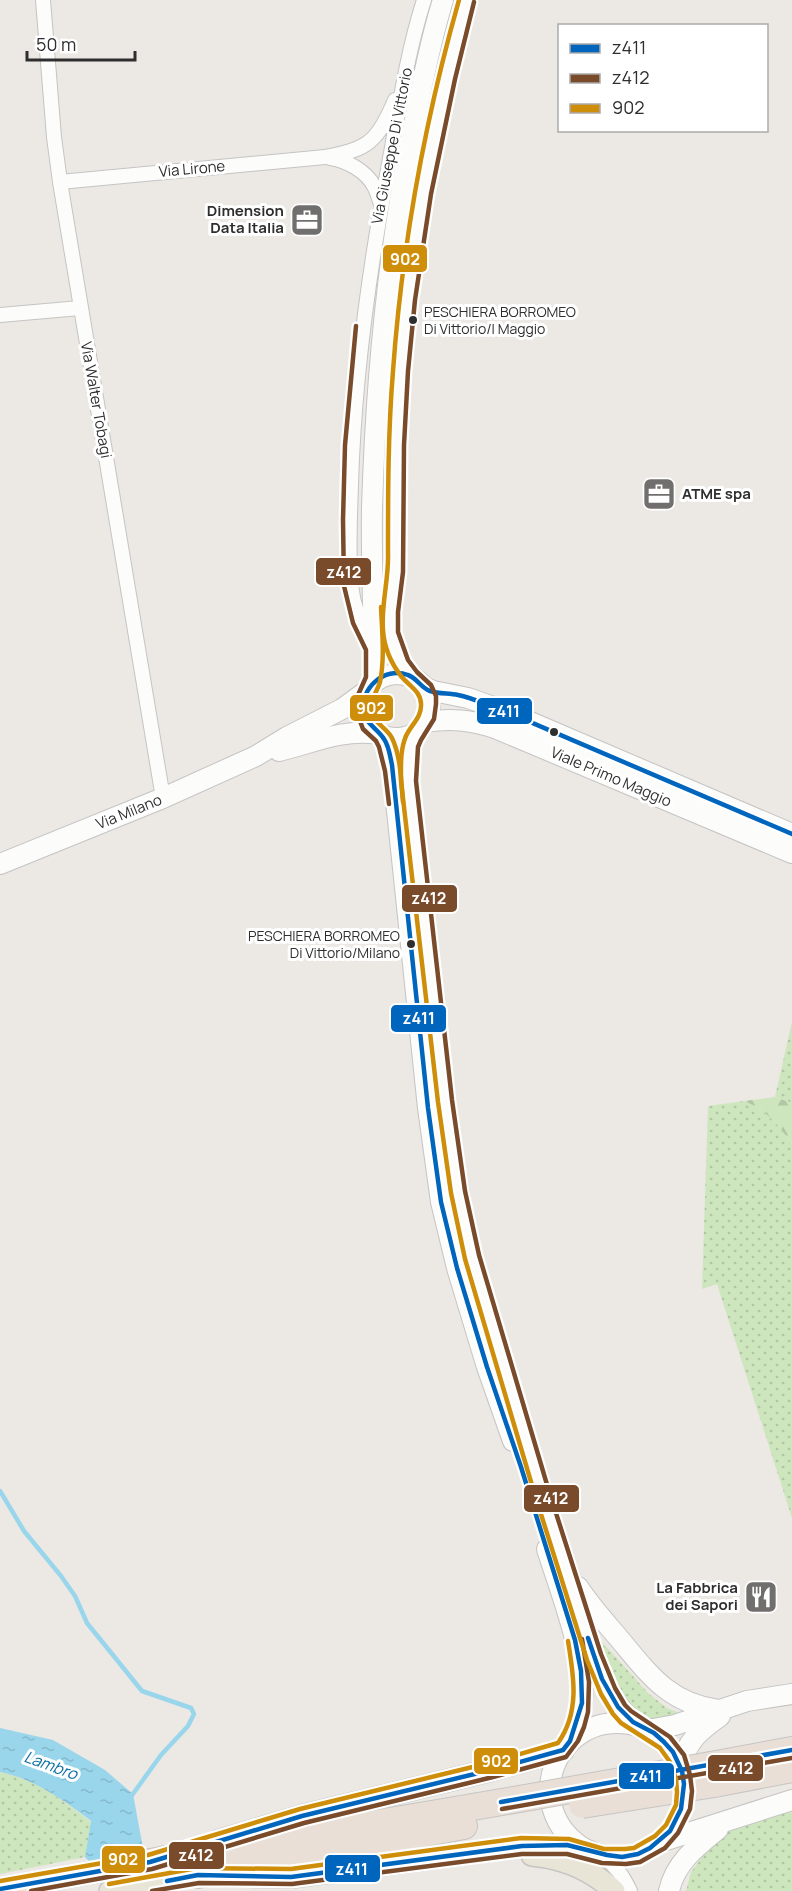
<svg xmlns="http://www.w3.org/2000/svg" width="792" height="1891" font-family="Manrope,sans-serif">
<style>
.grass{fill:url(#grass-dots)}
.forest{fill:url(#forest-firs)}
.water{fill:url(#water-ripples)}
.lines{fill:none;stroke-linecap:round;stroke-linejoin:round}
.stream{stroke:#99d6ec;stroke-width:4.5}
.street-casing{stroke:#c5c4c5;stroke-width:16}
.secondary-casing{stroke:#c5c4c5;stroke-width:22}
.primary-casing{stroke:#c6c5c4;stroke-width:24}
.highway-casing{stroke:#c6c5c4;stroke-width:28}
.street{stroke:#fcfcfb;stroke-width:14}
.secondary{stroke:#fcfcfb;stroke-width:20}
.primary{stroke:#e8e4d6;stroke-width:21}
.highway{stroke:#eadfd6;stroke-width:26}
.highway-bridge-casing{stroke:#c6c5c4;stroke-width:28;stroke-linecap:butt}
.highway-bridge{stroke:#eadfd6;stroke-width:26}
.bus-1-casing{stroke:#fff;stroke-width:9}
.bus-2-casing{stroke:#fff;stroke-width:9}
.bus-3-casing{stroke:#fff;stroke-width:9}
.bus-1{stroke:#0065bd;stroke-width:4.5}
.bus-2{stroke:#7a4b2a;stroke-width:4.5}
.bus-3{stroke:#cf8e09;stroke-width:4.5}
.bus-dot{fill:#2e2e2e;stroke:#fff;stroke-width:2}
.labels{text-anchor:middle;stroke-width:6;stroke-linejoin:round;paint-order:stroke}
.bus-label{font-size:14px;fill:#2e2e2e;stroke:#fff;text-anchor:start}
.street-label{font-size:15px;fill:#2e2e2e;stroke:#fff}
.poi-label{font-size:15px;font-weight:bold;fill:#2e2e2e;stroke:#fff;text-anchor:end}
.water-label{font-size:16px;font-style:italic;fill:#0d6fa3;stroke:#fff}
.line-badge{stroke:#fff;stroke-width:2}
.badge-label{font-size:16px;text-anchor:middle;font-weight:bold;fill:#fff}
</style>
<defs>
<pattern id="grass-dots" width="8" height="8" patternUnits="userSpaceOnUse" patternTransform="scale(1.5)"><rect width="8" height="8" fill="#cee6be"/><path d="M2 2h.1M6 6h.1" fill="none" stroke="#b1c6a4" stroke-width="1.8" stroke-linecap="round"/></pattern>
<pattern id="forest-firs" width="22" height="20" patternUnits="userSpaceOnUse" patternTransform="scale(1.5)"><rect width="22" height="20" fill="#cee6be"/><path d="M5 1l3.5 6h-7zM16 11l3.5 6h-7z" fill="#b1c6a4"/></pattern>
<pattern id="water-ripples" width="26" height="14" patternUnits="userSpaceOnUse" patternTransform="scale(1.5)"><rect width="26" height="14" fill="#99d6ec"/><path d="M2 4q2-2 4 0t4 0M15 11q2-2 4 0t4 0" fill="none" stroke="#84b8cb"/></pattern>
</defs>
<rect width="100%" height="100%" fill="#ece8e4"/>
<g class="grass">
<path d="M792 1022V1103L775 1097Z"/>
<path d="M744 1101C767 1110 777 1124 792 1143V1518L717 1284 702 1289 708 1106Z"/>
<path d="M593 1632 649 1694 667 1708 684 1715C672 1718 658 1724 646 1720 622 1712 602 1654 593 1632Z"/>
<path d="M0 1772C35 1779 63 1800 91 1822L85 1857 0 1874Z"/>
<path d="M792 1812V1891H686L691 1872 715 1840 742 1822Z"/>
</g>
<path class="forest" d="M775 1097 792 1103V1143C777 1124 767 1110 744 1101Z"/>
<path class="water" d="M0 1728 53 1740 105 1770 133 1794 151 1891 110 1884 85 1857 91 1821C63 1800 35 1779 0 1772Z"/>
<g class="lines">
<path class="stream" d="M0 1491 24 1531 61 1576 75 1596 87 1623 142 1691 191 1708 194 1714 188 1726 161 1755 130 1798"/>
<g class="street-casing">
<g id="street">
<path d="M43 0 54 137 60 182 163 798"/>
<path d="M330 158C346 160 366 171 374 186 377 191 379 199 381 204"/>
<path d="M60 182 325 157C368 150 378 141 395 100"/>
<path d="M0 315 80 308"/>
<path d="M391 615C398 545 395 476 398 406 402 311 417 216 437 123 446 82 455 41 467 0"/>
<path d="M372 644C361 626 353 606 351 585 348 552 350 518 351 485 354 377 369 270 389 164 399 109 407 53 424 0"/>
<path d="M603 1856C616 1866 623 1876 630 1891"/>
</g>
</g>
<g class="secondary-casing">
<g id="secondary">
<path d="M382 591C388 619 391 652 410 676"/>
<path d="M372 684 374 667C374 614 371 561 372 508 376 378 388 247 415 119 423 79 431 39 443 0"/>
<path d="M424 687 433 691 468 698 502 710 792 834"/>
<path d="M425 722C451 718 471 720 495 728L792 853"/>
<path d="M417 732C395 746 363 735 364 706 364 668 421 662 429 699 433 720 418 724 413 740 408 753 408 768 408 781 416 871 427 961 439 1051 448 1119 455 1188 472 1256 480 1291 492 1325 502 1360 523 1431 545 1502 568 1572 585 1621 594 1694 639 1726"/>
<path d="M382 736 390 757 394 782 428 1108 441 1202 457 1268 487 1367 513 1441"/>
<path d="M279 751C312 743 344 728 378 734"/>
<path d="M0 864 163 798 256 756 287 737 342 709 368 690"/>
<path d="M547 1549C560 1591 587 1658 582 1701 581 1715 575 1728 570 1741"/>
<path d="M578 1587C591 1607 607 1624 622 1642 651 1677 670 1703 718 1710"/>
<circle cx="617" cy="1790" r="67"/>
<path d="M648 1730 675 1725 747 1701 792 1694"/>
<path d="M681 1768C686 1741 699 1731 720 1716"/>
<path d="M660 1842 792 1800"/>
<path d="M669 1891C675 1863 697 1846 718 1829"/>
</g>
</g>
<g class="primary-casing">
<g id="primary">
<path d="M218 1841 302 1816 491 1770 563 1750"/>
<path d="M532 1855C563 1858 592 1870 614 1891"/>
<path d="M0 1889 150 1862 165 1857"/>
<path d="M110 1891 198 1875 291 1877 521 1846H568L590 1852"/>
</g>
</g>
<g class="highway-casing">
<g id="highway">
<path d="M711 1765 792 1750"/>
<path d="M714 1784 792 1769"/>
<path d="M150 1862 531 1797"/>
<path d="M198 1875 464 1826"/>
</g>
</g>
<use href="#street" class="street"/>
<use href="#secondary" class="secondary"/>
<use href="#primary" class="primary"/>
<use href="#highway" class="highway"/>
<g class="highway-bridge-casing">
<g id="highway-bridge">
<path d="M531 1797 711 1765"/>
<path d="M582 1805 714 1784"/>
</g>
</g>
<use href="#highway-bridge" class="highway-bridge"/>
<g class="bus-1-casing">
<g id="bus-1">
<path d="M501 1802 792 1750"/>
<path d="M167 1881 198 1875 291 1877 522 1846 567 1845 607 1855 622 1857 638 1854 650 1848 670 1831 681 1809 684 1784 682 1771 673 1752 664 1742 654 1733 633 1722 618 1707 602 1679 588 1638"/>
<path d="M0 1889 150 1862 302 1816 491 1770 563 1750 570 1741 582 1703 581 1671 575 1640 521 1467 487 1367 457 1268 441 1202 428 1108 392 765C390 756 389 746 384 739 378 729 367 725 364 713 359 689 384 666 408 675 417 678 421 688 430 691 439 694 449 693 458 695 473 698 487 705 502 710L792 834"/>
</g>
</g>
<g class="bus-2-casing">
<g id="bus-2">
<path d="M356 326 345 445 343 520 344 586 353 623 366 650V677L358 695 357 713 363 729 376 741 379 747 385 771 389 804"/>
<path d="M502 1809 792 1758"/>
<path d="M31 1891 152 1869 304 1823 493 1777 566 1757 578 1741 584 1727 588 1712 589 1682 582 1639"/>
<path d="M152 1891 199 1883 292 1884 522 1854H567L602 1863 626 1864 640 1862 665 1848 678 1833 690 1809 692 1791 690 1775 684 1755 670 1737 631 1711 625 1705 615 1688 601 1654 548 1488 479 1255 465 1191 452 1100 416 781 418 747 421 740 434 719 436 704V696L431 685 417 672 408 660 398 632V612L403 572 404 445 408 371 415 300 431 194 455 79 474 2"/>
</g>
</g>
<g class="bus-3-casing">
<g id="bus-3">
<path d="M381 607C382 631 385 658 380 682 377 692 369 701 372 713 374 723 387 728 392 738 401 757 401 781 403 802"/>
<path d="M0 1881 148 1855 300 1809 489 1763 558 1743C580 1712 574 1677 568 1641"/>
<path d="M109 1884 197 1868 291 1869 521 1838 569 1839 604 1849H625L634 1848 655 1836 666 1825 676 1805 677 1792 676 1779 670 1762 660 1748 621 1723 613 1714 601 1694 587 1660 534 1492 465 1259 451 1193 438 1102 401 781C401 766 400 750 406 736 411 725 422 717 421 704 421 691 408 685 401 676 391 663 384 646 383 630 381 604 389 579 388 553 388 492 388 432 393 371 402 246 425 120 459 0"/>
</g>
</g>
<use href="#bus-1" class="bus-1"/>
<use href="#bus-2" class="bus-2"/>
<use href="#bus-3" class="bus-3"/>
</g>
<defs>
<g id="office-square" transform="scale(1.725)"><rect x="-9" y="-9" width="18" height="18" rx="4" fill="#706f6e" stroke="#fff"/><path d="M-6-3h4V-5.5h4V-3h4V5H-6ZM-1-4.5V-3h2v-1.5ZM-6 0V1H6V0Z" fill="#fff"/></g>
<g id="restaurant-square" transform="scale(1.725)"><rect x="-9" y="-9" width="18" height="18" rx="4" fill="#706f6e" stroke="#fff"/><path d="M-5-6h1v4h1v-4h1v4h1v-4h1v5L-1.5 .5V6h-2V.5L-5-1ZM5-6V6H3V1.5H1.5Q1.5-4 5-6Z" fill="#fff"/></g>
</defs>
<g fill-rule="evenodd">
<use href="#office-square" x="307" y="220"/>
<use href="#office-square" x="659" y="494"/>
<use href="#restaurant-square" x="761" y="1597"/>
</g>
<g class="bus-dot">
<circle cx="413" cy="320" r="5"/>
<circle cx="554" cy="732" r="5"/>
<circle cx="411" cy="944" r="5"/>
</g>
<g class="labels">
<g class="bus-label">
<text x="424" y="317">PESCHIERA BORROMEO<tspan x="424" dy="17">Di Vittorio/I Maggio</tspan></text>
<text x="400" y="941" text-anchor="end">PESCHIERA BORROMEO<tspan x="400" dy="17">Di Vittorio/Milano</tspan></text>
</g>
<g class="street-label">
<text transform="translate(392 146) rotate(-79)" y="5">Via Giuseppe Di Vittorio</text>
<text transform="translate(192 169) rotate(-5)" y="5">Via Lirone</text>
<text transform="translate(96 400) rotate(80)" y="5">Via Walter Tobagi</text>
<text transform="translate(611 777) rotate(23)" y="5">Viale Primo Maggio</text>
<text transform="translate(129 812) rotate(-22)" y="5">Via Milano</text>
</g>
<g class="poi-label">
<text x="284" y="216">Dimension<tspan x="284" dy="17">Data Italia</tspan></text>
<text x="682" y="499" text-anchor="start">ATME spa</text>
<text x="738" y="1593">La Fabbrica<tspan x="738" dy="17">dei Sapori</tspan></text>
</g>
<g class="water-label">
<text transform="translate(51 1765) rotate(20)" y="6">Lambro</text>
</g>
</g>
<g class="line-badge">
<rect x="382" y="244" width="46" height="29" rx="6" fill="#cf8e09"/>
<rect x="315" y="557" width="57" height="29" rx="6" fill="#7a4b2a"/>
<rect x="349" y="694" width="45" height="28" rx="6" fill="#cf8e09"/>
<rect x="476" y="697" width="57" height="28" rx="6" fill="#0065bd"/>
<rect x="401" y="884" width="57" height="29" rx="6" fill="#7a4b2a"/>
<rect x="390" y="1004" width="57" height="29" rx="6" fill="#0065bd"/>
<rect x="523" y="1484" width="57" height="29" rx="6" fill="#7a4b2a"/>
<rect x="473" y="1747" width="46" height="28" rx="6" fill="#cf8e09"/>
<rect x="707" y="1754" width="57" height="28" rx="6" fill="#7a4b2a"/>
<rect x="618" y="1762" width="57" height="28" rx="6" fill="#0065bd"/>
<rect x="168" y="1841" width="57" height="29" rx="6" fill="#7a4b2a"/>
<rect x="101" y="1845" width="45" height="29" rx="6" fill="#cf8e09"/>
<rect x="324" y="1854" width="57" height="29" rx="6" fill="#0065bd"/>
</g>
<g class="badge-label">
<text x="405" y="265">902</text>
<text x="344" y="578">z412</text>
<text x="371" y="714">902</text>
<text x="504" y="717">z411</text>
<text x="429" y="904">z412</text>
<text x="419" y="1024">z411</text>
<text x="551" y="1504">z412</text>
<text x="496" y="1767">902</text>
<text x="736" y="1774">z412</text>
<text x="646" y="1782">z411</text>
<text x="196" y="1861">z412</text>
<text x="123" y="1865">902</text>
<text x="352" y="1875">z411</text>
</g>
<rect x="558" y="24" width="210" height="108" fill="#ffffff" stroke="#ababab" stroke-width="1.5"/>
<rect x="570" y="44" width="30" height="9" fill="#0065bd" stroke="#ababab" stroke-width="1.5"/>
<text x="612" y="54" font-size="18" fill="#2e2e2e">z411</text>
<rect x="570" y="74" width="30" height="9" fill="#7a4b2a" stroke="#ababab" stroke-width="1.5"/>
<text x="612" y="84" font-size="18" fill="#2e2e2e">z412</text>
<rect x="570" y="104" width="30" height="9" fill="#cf8e09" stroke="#ababab" stroke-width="1.5"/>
<text x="612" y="114" font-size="18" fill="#2e2e2e">902</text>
<path d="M27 51v9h108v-9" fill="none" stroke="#2e2e2e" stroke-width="3"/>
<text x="36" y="51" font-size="18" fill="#2e2e2e" stroke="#ffffff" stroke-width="4.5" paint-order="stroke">50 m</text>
</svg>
